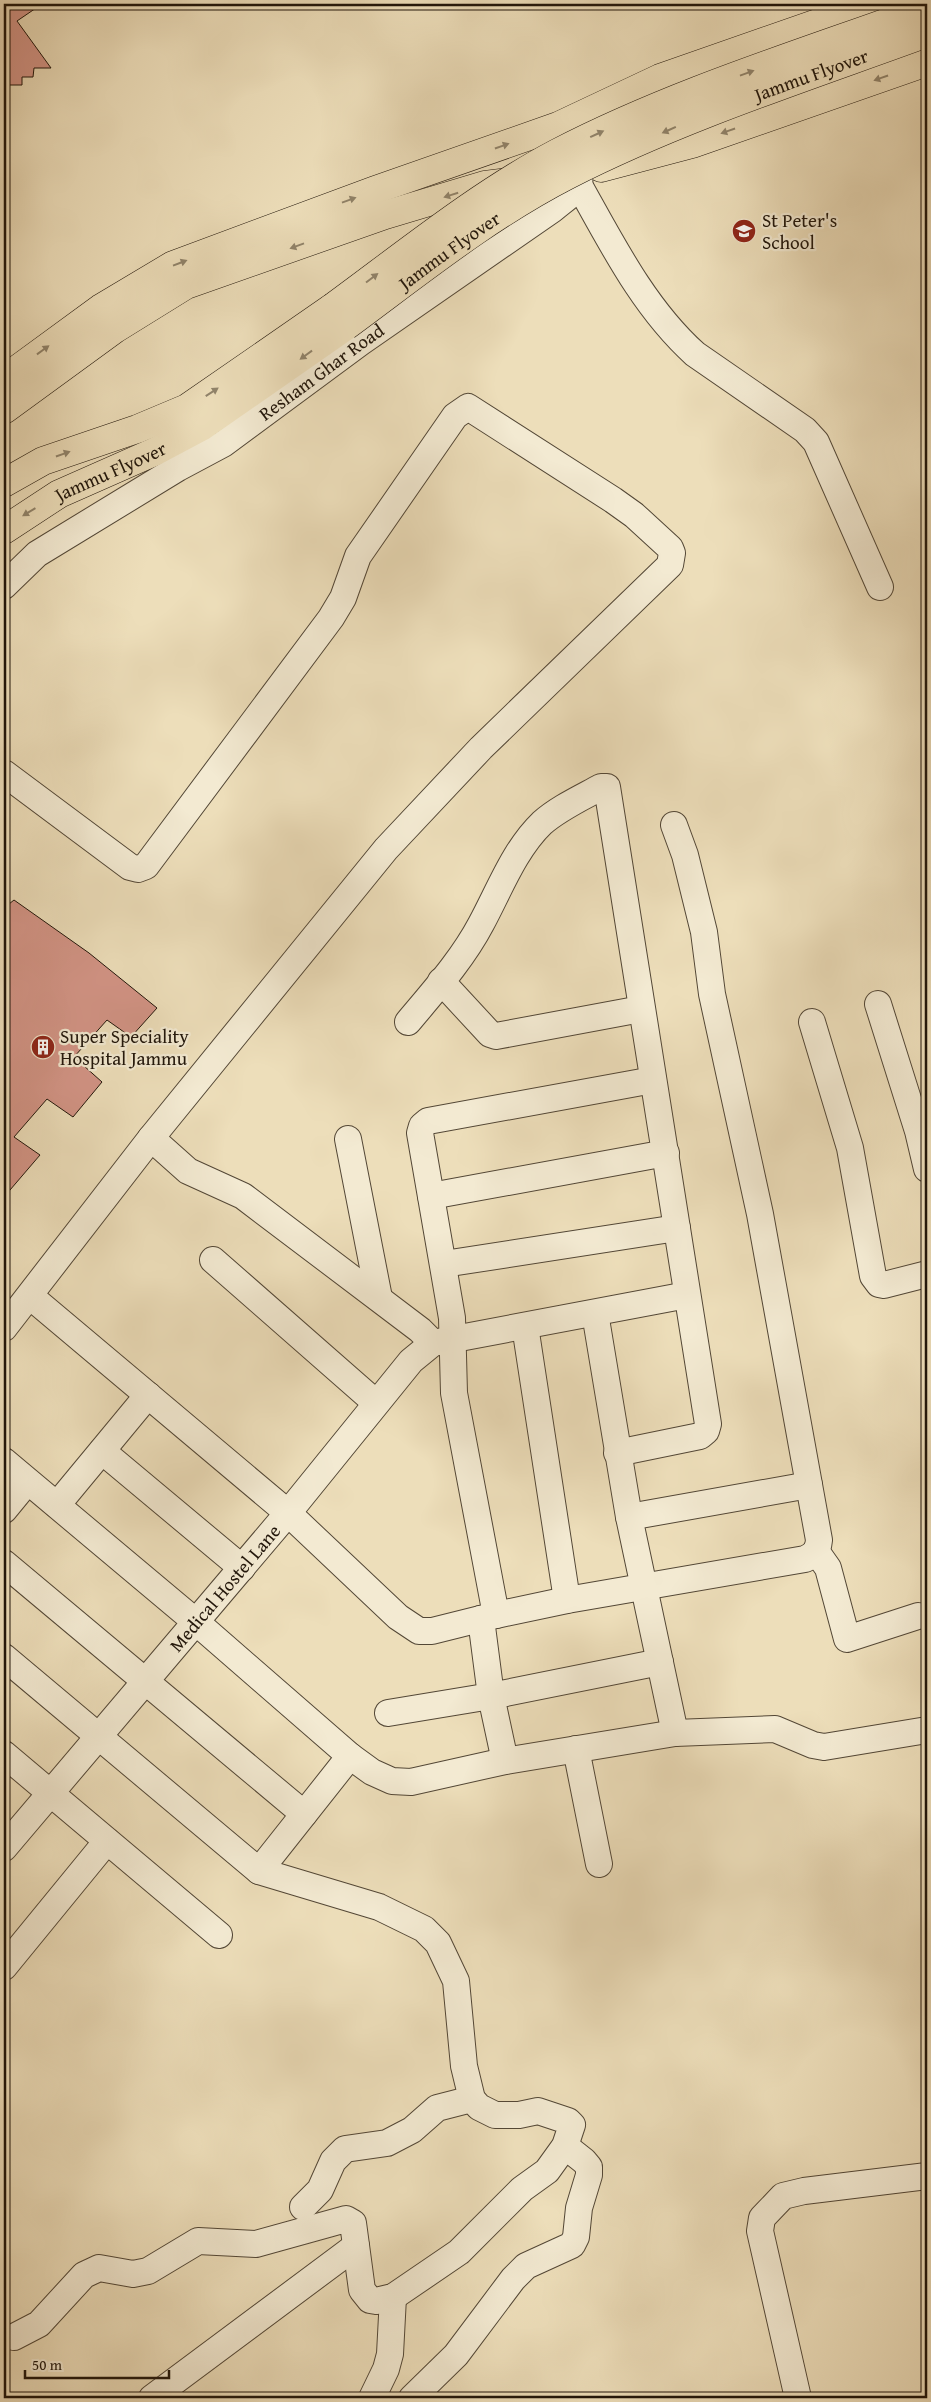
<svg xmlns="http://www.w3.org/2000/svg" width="931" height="2402" font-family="'Gentium Book Plus',serif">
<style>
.building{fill:#d39486;stroke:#20150a}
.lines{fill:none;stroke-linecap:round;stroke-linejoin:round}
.minor-casing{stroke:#534736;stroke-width:28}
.major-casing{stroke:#20150a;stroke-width:29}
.minor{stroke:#f3ead2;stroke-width:26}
.major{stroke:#eddeba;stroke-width:28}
.major-bridge-casing{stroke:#20150a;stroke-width:29;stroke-linecap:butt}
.major-bridge{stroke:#eddeba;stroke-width:28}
.oneway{fill:#91846b}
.labels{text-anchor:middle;stroke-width:4.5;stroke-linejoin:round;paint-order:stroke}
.street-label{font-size:19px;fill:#20150a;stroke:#f3ead2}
.poi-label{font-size:19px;fill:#20150a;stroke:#f3ead2;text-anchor:start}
</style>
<rect width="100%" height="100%" fill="#eddeba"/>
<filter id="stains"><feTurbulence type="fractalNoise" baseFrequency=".004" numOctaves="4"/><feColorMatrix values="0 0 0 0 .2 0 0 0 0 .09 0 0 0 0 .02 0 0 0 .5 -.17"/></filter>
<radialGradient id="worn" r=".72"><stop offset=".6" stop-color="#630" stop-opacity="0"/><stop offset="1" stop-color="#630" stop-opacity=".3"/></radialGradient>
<g class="building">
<path d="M4 4H42L17 21 51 68H34L33 77H22V85H4Z"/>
<path d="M14 900 89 953 157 1008 131 1037 107 1020 74 1057 102 1082 73 1117 47 1099 14 1137 40 1155 4 1197V908Z"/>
</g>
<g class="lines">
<g class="minor-casing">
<g id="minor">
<path d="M579 185C612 244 644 308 695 354L805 430 816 442 880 587"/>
<path id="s1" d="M4 586 37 554 178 468 223 444 361 342 553 209C581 186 587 187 570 152"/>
<path d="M4 773 130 867 138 869 146 866 331 618 343 598 358 556 455 416 468 407 613 500 634 515 670 548 672 553 670 565 481 748 386 849 151 1138 4 1328"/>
<path d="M441 981 490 1034 496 1036 641 1009"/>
<path d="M878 1004 918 1131 927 1169"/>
<path d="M408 1022C433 992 462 960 481 924 499 891 514 850 542 823 559 808 581 798 601 787H607L708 1424 706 1431 700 1436 617 1453"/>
<path d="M812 1022 850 1148 873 1276 879 1284 884 1285 927 1274"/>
<path d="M151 1138 188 1171 243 1196 420 1330 433 1343"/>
<path d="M348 1139 379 1298"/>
<path d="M431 1196 666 1153"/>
<path d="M213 1260 376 1403"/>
<path d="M444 1264 677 1228"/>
<path d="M30 1296 288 1513 398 1617 419 1631H432L496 1615 567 1600 805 1559C814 1555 818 1551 819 1540L760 1214 712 994 704 932 685 855 674 825"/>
<path d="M595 1313 629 1517 675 1733"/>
<path d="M525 1326 567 1600"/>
<path d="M102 1451 242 1568"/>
<path d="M4 1461 196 1622 350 1756 372 1772 392 1781 411 1782 505 1761 675 1733 775 1729 813 1745 824 1747 927 1730"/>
<path d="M57 1505 148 1395"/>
<path d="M4 1510 27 1482"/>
<path d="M629 1517 809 1485"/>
<path d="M816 1551 828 1568 847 1639 918 1616"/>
<path d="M4 1563 304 1814"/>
<path d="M496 1615 454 1393 452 1318 420 1133 422 1126 428 1121 653 1080"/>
<path d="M481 1619 491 1696 505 1761"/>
<path d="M4 1657 259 1871 379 1907 424 1929 438 1943 456 1981 464 2066 472 2099 479 2107 495 2115H519L538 2111 568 2121 572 2125 565 2146 547 2171 522 2189 459 2252 393 2297 376 2301 370 2300 362 2290 353 2223 346 2219 256 2244 198 2241 148 2271 133 2274 99 2268 84 2275 39 2324 14 2337"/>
<path d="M388 1713 491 1696 660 1662"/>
<path d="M576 1749 599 1864"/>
<path d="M4 1754 219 1935"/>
<path id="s2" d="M4 1848 288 1513 411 1361 433 1343 687 1295"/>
<path d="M259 1871 350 1756"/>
<path d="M4 1967 107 1841"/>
<path d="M303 2207 320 2190 333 2161 345 2149 387 2143 412 2130 437 2108 472 2099"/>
<path d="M152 2398 356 2246"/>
<path d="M372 2398 386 2369 390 2354 393 2297"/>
<path d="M412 2398 456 2355 513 2279 526 2266 572 2245 576 2237 579 2208 589 2175V2167L584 2161 565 2146"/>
<path d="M798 2398 760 2231 762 2218 783 2196 804 2191 927 2176"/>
</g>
</g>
<g class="major-casing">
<g id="major">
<path d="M601 168 692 144 927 62"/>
<path d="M4 379 101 308 173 265 375 190 558 126 660 78 872 4"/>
<path d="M4 410 115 329 186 285 385 215 485 185 509 182"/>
<path d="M4 483 43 461 137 429 187 408 333 307"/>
<path id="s3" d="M4 530 59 494 154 452 201 427 346 326"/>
</g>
</g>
<use href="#minor" class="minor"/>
<use href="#major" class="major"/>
<g class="major-bridge-casing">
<g id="major-bridge">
<path d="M333 307C404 255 479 194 557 153 675 92 803 53 927 8"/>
<path id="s4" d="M346 326C418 273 488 216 568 175 682 117 807 77 927 33"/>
</g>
</g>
<use href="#major-bridge" class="major-bridge"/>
</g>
<defs><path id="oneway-solid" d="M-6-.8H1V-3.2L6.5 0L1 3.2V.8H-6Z" transform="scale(1.25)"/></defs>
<g class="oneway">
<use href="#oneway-solid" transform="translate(747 73) rotate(-20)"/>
<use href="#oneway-solid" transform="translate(881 78) rotate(161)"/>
<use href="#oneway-solid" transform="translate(669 130) rotate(156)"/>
<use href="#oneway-solid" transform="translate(728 131) rotate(161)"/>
<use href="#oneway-solid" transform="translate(597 134) rotate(-25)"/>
<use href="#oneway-solid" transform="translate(502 146) rotate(-19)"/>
<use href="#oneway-solid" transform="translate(451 195) rotate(163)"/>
<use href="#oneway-solid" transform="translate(349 200) rotate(-20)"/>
<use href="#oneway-solid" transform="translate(297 246) rotate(160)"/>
<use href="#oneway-solid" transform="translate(180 263) rotate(-21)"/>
<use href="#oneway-solid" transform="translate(372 278) rotate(-37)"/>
<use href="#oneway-solid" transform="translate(43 350) rotate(-36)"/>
<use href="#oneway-solid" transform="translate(306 355) rotate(144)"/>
<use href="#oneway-solid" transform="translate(212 392) rotate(-33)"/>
<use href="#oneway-solid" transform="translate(63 454) rotate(-19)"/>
<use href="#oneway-solid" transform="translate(29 512) rotate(149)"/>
</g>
<defs>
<g id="school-disc" transform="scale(1.25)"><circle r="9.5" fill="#8f2418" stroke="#f3ead2"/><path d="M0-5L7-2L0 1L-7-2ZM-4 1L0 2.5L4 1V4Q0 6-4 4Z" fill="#fff"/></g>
<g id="building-disc" transform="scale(1.25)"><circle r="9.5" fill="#8f2418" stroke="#f3ead2"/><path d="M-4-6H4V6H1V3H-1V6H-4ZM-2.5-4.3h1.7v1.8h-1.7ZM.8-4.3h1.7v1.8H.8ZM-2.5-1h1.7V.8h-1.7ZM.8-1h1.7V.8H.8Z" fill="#fff"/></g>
</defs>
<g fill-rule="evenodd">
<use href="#school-disc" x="744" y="231"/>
<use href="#building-disc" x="43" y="1047"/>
</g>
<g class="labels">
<g class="street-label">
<text dy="7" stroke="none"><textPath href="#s4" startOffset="532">Jammu Flyover</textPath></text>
<text dy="7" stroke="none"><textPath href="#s4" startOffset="128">Jammu Flyover</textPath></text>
<text dy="7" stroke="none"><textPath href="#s1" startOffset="384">Resham Ghar Road</textPath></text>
<text dy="7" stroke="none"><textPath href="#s3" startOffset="122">Jammu Flyover</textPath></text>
<text dy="7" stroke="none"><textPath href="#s2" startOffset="341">Medical Hostel Lane</textPath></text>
</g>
<g class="poi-label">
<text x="762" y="227">St Peter's<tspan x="762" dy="22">School</tspan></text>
<text x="60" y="1043">Super Speciality<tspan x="60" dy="22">Hospital Jammu</tspan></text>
</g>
</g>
<rect width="931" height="2402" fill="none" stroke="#eddeba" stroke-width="20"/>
<rect x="5" y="5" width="921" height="2392" fill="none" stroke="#20150a" stroke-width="2.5"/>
<rect x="10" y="10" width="911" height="2382" fill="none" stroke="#20150a"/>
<path d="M25 2370v8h144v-8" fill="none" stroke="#20150a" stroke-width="2.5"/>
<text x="32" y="2370" font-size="15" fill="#20150a" stroke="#f3ead2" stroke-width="4" paint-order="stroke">50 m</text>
<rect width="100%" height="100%" filter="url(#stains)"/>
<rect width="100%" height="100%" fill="url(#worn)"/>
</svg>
